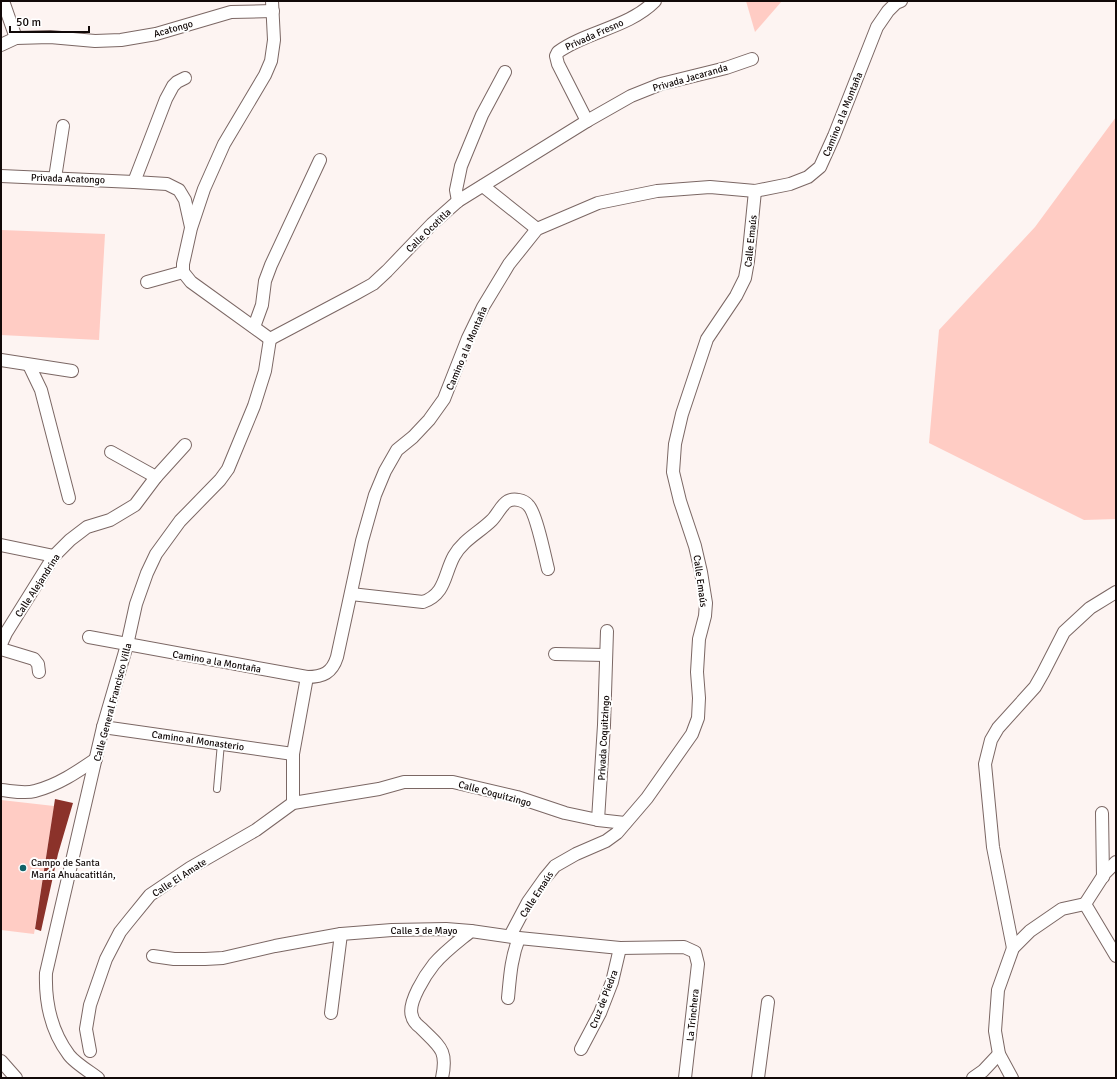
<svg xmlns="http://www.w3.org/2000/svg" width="1117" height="1079" font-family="Signika,sans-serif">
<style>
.green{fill:#ffccc4}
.building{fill:#8b322a}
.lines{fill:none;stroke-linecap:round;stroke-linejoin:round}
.service-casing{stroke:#7b6764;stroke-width:8}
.minor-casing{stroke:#7b6764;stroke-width:14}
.service{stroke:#fff;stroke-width:6}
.minor{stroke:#fff;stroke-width:12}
.poi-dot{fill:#126268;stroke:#fff;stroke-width:1.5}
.labels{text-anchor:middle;stroke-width:4;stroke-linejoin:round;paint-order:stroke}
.street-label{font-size:10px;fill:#110908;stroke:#fff}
.poi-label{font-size:10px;fill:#110908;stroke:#fff;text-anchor:start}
</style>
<rect width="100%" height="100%" fill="#fdf4f2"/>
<g class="green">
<path d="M746 1H782L755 32Z"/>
<path d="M1116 117V519L1084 520 929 443 939 330 1035 227Z"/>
<path d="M1 230 105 234 99 340 1 335Z"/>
<path d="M1 800 54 806 34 934 1 930Z"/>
</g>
<path class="building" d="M55 799 73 803 58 854 41 931 35 929Z"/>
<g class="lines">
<g class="service-casing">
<path id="service" d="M217 789 221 743"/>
</g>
<g class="minor-casing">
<g id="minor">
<path d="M3 1 16 38"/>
<path d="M1 45 16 38 50 37 95 41 121 40 156 34 231 12 273 11"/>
<path d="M587 121 558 64 556 56 558 52C587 31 628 28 655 1"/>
<path d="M1 176 134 182 167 184 179 190 185 200 191 227"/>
<path d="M55 178 63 126"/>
<path d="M134 182 166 99 173 86 177 82 185 78"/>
<path d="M483 186 537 229"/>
<path d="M458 201 456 190 461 166 482 115 505 72"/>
<path d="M147 282 183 272"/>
<path d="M254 327 262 305 265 281 271 265 320 160"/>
<path d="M270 339 355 294 373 284 387 271 432 224 458 201 587 121 631 96 661 84 726 68 752 59"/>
<path d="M270 339 191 282 183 272V264L191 228 204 189 224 144 265 75 271 61 274 40 272 1"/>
<path d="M1 360 72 371"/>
<path d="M29 365 41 390 69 498"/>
<path d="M111 452 156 477"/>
<path d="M1 545 54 556"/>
<path d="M351 594 423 602C446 594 444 574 454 556 463 540 480 532 492 520 498 514 501 505 508 501 514 498 524 500 528 505 536 512 545 557 548 569"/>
<path d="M89 637 307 677C323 677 332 673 337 657L362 541 375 495 385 471 397 450 413 437 429 420 444 399 468 338 483 307 509 264 537 229 598 203 657 191 710 187 755 191 790 184 808 177 820 167 834 136 877 27 888 11 896 3 901 1"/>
<path d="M1 644 6 633 54 556 70 540 87 527 110 520 135 505 156 477 185 445"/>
<path d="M1 649 34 659 38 664 39 672"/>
<path d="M555 654 606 655"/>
<path d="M103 727 293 754"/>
<path d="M1 790C12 791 25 794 35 791 58 785 77 772 96 759"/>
<path d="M293 803V754L307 677"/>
<path d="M1102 813 1103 877"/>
<path d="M598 820 604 725 607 631"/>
<path d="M1085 904 1116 956"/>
<path d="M1085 904 1105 873 1116 862"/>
<path d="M510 936 528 902 545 878 555 866 576 854 606 841 617 833 647 798 692 734 698 718 699 698 697 672 699 639 705 616 706 603 701 572 695 546 680 501 673 472 675 444 682 414 707 339 736 296 745 278 748 261 755 191"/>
<path d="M1013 948 993 847 985 764 991 740 998 728 1035 687 1043 673 1064 632 1090 608 1116 592"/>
<path d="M153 956 174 959H205L223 958 275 946 341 934 392 930 446 929 471 931 519 938 620 948 684 947 695 952 698 964 685 1078"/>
<path d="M508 998C510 977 511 958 519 938"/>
<path d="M331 1013 341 934"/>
<path d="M581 1049 600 1013 612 982 620 948"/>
<path d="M90 1051 86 1029 90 1005 106 959 120 932 128 922 150 895 190 868 256 830 293 803 379 789 404 782H453L517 797 565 813 598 820 625 823"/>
<path d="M1 1061 16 1078"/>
<path d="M98 1078C90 1072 75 1063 69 1055 51 1031 45 1002 46 973L103 727 127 645 136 604 147 573 156 554 180 521 220 480 228 469 254 406 265 371 270 339"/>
<path d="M442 1078C448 1050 440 1047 421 1028 417 1025 413 1021 412 1016 407 1003 426 974 434 964 445 951 459 941 471 931"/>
<path d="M758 1078 768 1002"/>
<path d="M973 1078 983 1071 999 1054"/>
<path d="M1012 1078 999 1054 995 1031 998 990 1013 948 1030 931 1062 909 1085 904"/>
</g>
</g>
<use href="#service" class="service"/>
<use href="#minor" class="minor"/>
</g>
<circle class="poi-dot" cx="23" cy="868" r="4"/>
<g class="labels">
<g class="street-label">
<text transform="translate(173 28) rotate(-16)" y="4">Acatongo</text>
<text transform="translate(594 34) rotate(-24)" y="4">Privada Fresno</text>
<text transform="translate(690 77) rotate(-16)" y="4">Privada Jacaranda</text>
<text transform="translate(842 114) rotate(-68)" y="4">Camino a la Montaña</text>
<text transform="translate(68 178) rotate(2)" y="4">Privada Acatongo</text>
<text transform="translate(428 230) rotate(-44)" y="4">Calle Ocotitla</text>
<text transform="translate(750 241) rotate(-84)" y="4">Calle Emaús</text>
<text transform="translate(466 348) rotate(-67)" y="4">Camino a la Montaña</text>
<text transform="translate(701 581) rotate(82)" y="4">Calle Emaús</text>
<text transform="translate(37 585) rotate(-57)" y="4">Calle Alejandrina</text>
<text transform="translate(217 661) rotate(10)" y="4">Camino a la Montaña</text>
<text transform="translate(112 702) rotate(-75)" y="4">Calle General Francisco Villa</text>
<text transform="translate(603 738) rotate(-87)" y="4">Privada Coquitzingo</text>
<text transform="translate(198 740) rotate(8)" y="4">Camino al Monasterio</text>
<text transform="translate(495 793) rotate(15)" y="4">Calle Coquitzingo</text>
<text transform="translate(179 877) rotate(-33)" y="4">Calle El Amate</text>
<text transform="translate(536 894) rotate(-57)" y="4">Calle Emaús</text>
<text x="424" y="934">Calle 3 de Mayo</text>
<text transform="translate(603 999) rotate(-69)" y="4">Cruz de Piedra</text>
<text transform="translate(692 1015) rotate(-84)" y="4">La Trinchera</text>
</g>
<g class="poi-label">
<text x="31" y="866">Campo de Santa<tspan x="31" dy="12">María Ahuacatitlán,</tspan></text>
</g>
</g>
<rect width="1117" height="1079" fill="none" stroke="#110908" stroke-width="4"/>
<path d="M10 26v6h79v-6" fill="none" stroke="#110908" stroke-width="2"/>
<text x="16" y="26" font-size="12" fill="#110908" stroke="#ffffff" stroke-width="3" paint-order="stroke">50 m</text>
</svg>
